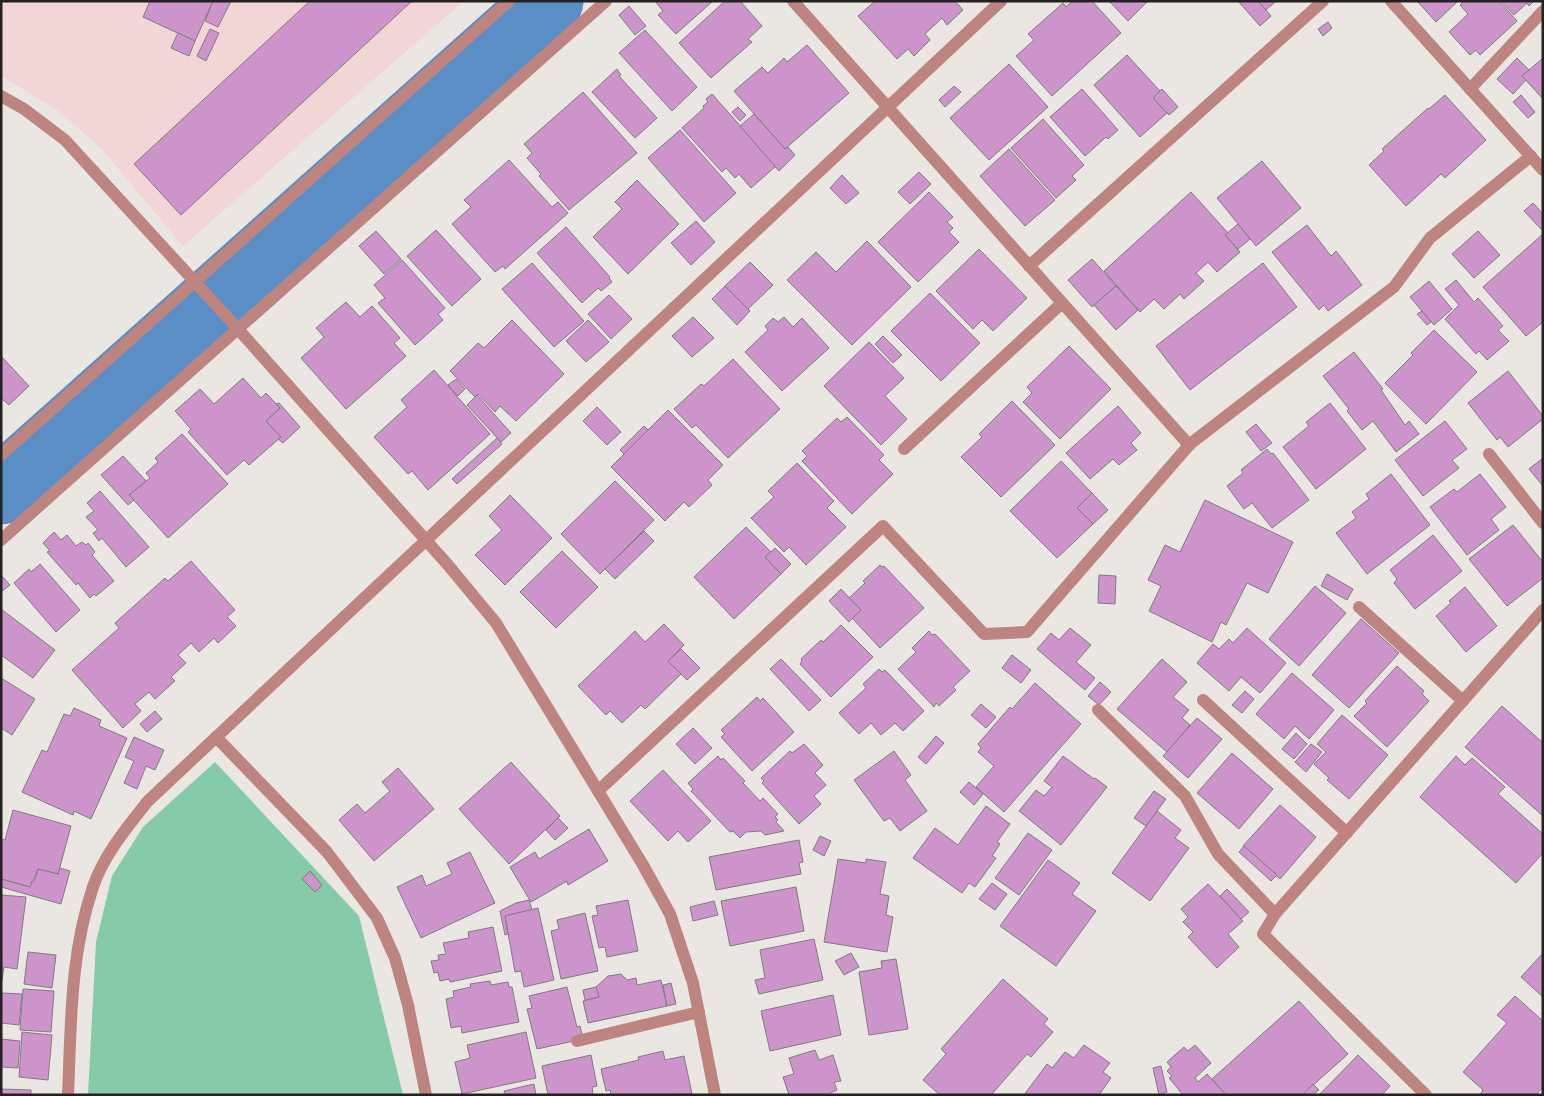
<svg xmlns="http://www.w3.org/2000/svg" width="1544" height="1096" font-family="'Asap Condensed',sans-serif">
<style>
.education{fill:#f1d6d5}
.green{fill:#85cba7}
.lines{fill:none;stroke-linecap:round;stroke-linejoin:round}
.river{stroke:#5c8ec6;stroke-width:69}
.building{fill:#ce95cd;stroke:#7f7b7f}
.minor{stroke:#be8480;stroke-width:12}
</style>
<rect width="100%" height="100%" fill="#eae6e1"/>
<path class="education" d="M1 1H464L183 246 100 147 57 110 1 76Z"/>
<path class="green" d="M215 762 359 916 403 1095H88L96 942 112 876 143 827Z"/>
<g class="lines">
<path class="river" d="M1 490 549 1"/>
</g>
<g class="building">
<path d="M150 1H213L195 41 143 17Z"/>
<path d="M213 1H231L218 27 205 21Z"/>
<path d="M310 1H412L181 215 134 164Z"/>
<path d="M655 1H713L676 34 658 15 663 11Z"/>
<path d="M725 1H740L762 26 748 39 752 42 711 78 679 43Z"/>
<path d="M875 1H955L963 10 947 25 942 18 925 34 930 40 914 56 908 49 897 59 858 16Z"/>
<path d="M1073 1H1092L1121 33 1052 96 1016 56 1034 40 1028 34 1063 3 1066 7Z"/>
<path d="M1109 1H1148L1128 21Z"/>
<path d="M1238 1H1258L1271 16 1260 26Z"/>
<path d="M1258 1H1276L1266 10Z"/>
<path d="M1417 1H1458L1436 22Z"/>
<path d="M1464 1H1499L1517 21 1480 55 1476 50 1470 55 1449 32 1468 14 1460 5Z"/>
<path d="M1501 1H1534L1529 6 1527 3 1514 15Z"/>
<path d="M629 6 646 26 635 35 619 15Z"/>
<path d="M1328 22 1332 28 1323 36 1318 29Z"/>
<path d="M210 29 219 33 206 61 197 56Z"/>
<path d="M645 30 697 87 672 111 619 53Z"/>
<path d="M178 33 195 41 189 56 171 48Z"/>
<path d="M807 45 849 93 785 149 734 91 762 67 768 73 784 58 787 62Z"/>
<path d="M1127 55 1160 91 1153 98 1167 113 1140 137 1094 85Z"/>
<path d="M1517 58 1529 70 1522 76 1526 80 1513 94 1497 79Z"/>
<path d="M1543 58V99L1522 76Z"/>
<path d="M1009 64 1048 107 989 160 950 118Z"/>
<path d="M617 69 621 75 619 76 657 118 635 138 592 92Z"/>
<path d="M954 86 961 92 945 107 939 100Z"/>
<path d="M1082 89 1118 130 1108 139 1106 137 1085 156 1050 117Z"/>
<path d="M1162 89 1178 107 1169 115 1153 98Z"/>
<path d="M583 92 637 153 569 210 539 176 541 174 527 158 532 153 524 144Z"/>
<path d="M712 94 776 166 751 188 739 174 735 178 726 168 722 172 682 128 704 108 703 106 708 102 706 99Z"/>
<path d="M1445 95 1486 140 1445 178 1441 174 1406 206 1369 165 1384 151 1382 149 1428 108 1429 109Z"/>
<path d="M1521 95 1535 112 1528 118 1513 102Z"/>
<path d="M738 107 746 115 740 121 732 112Z"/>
<path d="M754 114 785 149 788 147 795 155 779 171 740 126Z"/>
<path d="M1043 119 1084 165 1072 176 1076 180 1056 198 1011 148Z"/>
<path d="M680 130 736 193 704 222 648 158Z"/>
<path d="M1009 149 1055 200 1025 226 980 176Z"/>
<path d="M509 160 552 207 558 202 568 213 505 269 503 266 495 272 452 224 471 207 464 200Z"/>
<path d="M1262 161 1301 208 1256 246 1217 198Z"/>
<path d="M919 172 931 184 910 204 898 192Z"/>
<path d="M842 175 859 193 846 204 830 188Z"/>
<path d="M637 180 679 224 628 274 593 237 622 209 615 202Z"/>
<path d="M929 192 953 217 947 222 953 228 949 232 959 242 918 282 878 242Z"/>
<path d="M1191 192 1228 233 1225 235 1240 252 1217 272 1208 262 1196 273 1204 281 1184 299 1180 294 1164 309 1154 299 1140 312 1104 271Z"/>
<path d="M1533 203 1543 214V228L1541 229 1524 211Z"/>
<path d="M696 221 715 242 691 265 671 243Z"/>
<path d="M1238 224 1250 239 1238 249 1225 235Z"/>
<path d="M1307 225 1331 256 1336 251 1362 285 1328 311 1324 305 1319 310 1272 252Z"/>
<path d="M566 227 610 277 609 278 612 282 601 291 598 288 582 303 537 253Z"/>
<path d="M436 230 481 279 452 306 407 256Z"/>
<path d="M376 231 401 259 384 274 359 246Z"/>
<path d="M1478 231 1500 255 1474 278 1452 254Z"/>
<path d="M1543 234V322L1526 336 1483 287Z"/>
<path d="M867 241 911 287 852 345 787 280 816 252 836 272Z"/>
<path d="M979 249 1027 298 993 331 982 320 973 329 936 291Z"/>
<path d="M1092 259 1116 286 1092 307 1068 280Z"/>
<path d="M402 260 445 308 438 314 443 320 415 345 378 303 385 298 374 285Z"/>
<path d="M750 262 773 285 748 309 725 286Z"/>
<path d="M532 263 584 321 554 347 502 289Z"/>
<path d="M1263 263 1297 307 1190 390 1156 346Z"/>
<path d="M1456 280 1474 302 1478 298 1503 326 1498 330 1509 341 1487 360 1479 351 1476 354 1445 319 1459 305 1445 289Z"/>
<path d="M1429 281 1452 309 1434 325 1410 297Z"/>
<path d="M725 286 750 311 737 325 712 299Z"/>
<path d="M1116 286 1138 310 1116 330 1094 305Z"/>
<path d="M930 293 980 343 941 381 891 331Z"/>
<path d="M609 295 632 319 611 339 588 314Z"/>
<path d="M346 302 360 317 372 306 400 338 394 343 406 356 346 409 301 358 324 337 316 328Z"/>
<path d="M1422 311 1431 322 1427 325 1417 314Z"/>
<path d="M693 317 714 338 692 357 672 336Z"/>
<path d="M784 317 793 327 802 318 829 348 782 391 745 352 768 330 765 326 773 318 778 322Z"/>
<path d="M512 320 564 374 516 421 500 406 495 412 478 394 475 397 450 371 478 343 484 348Z"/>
<path d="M588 320 609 342 586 362 566 341Z"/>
<path d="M1434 330 1477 372 1426 424 1385 383 1413 355 1411 353Z"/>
<path d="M883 336 902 355 893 363 875 344Z"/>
<path d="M869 342 904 378 885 396 907 419 881 445 824 386Z"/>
<path d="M1069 346 1111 389 1060 439 1023 402 1032 393 1027 387Z"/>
<path d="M1354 352 1383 389 1381 390 1405 425 1409 421 1419 434 1396 452 1373 421 1362 430 1347 411 1349 409 1323 376Z"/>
<path d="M1 356 29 386 9 405 1 398Z"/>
<path d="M733 359 780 409 728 458 696 425 692 428 674 409 701 384 704 386Z"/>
<path d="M434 370 490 434 428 490 412 471 408 474 374 437 407 407 401 400Z"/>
<path d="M1508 371 1543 416V419L1508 447 1500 437 1497 440 1468 403Z"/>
<path d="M243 378 261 398 266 393 280 408 266 421 281 437 249 465 244 460 227 475 188 432 191 429 175 411 200 389 214 404Z"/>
<path d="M456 379 465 389 458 396 448 385Z"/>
<path d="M477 395 511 433 501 442 467 405Z"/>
<path d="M1012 401 1055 445 1001 497 961 457 982 437 979 434Z"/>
<path d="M279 403 300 427 283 443 278 439 281 437 266 421 280 408 276 404Z"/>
<path d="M1330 403 1366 449 1316 489 1283 447 1309 426 1306 422Z"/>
<path d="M1118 406 1141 433 1131 443 1137 450 1119 465 1113 459 1090 479 1066 453Z"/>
<path d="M597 407 621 432 607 445 583 421Z"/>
<path d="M668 410 723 465 708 480 712 485 689 507 684 502 665 521 611 467Z"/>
<path d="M847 417 884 455 879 460 893 474 852 514 802 461 807 456 802 451 837 418 841 422Z"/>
<path d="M1445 421 1467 449 1452 460 1459 468 1423 496 1395 460Z"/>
<path d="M1256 424 1272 443 1261 451 1246 432Z"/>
<path d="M644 426 648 430 624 454 620 450Z"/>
<path d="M182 434 228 484 168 538 129 495 150 478 146 473 158 462 155 458Z"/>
<path d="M497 438 502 444 457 484 452 479Z"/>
<path d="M1267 449 1271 454 1273 453 1309 500 1272 528 1252 503 1244 509 1227 486 1243 473 1241 470Z"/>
<path d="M123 456 146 481 129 495 134 500 128 505 101 475Z"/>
<path d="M1543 458V486L1529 469Z"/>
<path d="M1061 461 1092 493 1077 508 1093 524 1057 558 1010 511Z"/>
<path d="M797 463 834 501 827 508 846 527 806 565 789 547 784 552 751 518 774 497 768 491Z"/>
<path d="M1391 474 1430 525 1367 574 1336 533 1356 518 1352 512 1369 499 1366 494Z"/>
<path d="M1480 474 1506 507 1491 519 1499 530 1467 555 1430 507 1454 489 1457 492Z"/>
<path d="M615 481 654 520 600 574 561 534Z"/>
<path d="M100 491 149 547 126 567 102 538 99 541 93 533 98 530 86 517 94 511 87 503Z"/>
<path d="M1092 493 1108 510 1093 524 1077 508Z"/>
<path d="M510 495 552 538 505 585 475 555 502 530 489 516Z"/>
<path d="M1205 500 1293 542 1268 593 1247 583 1226 625 1221 622 1212 642 1149 611 1161 586 1148 580 1165 545 1180 552Z"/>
<path d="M1513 525 1543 562V578L1507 606 1469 559Z"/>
<path d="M746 527 771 552 765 557 781 574 734 619 694 577Z"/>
<path d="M644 531 654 541 615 579 605 569Z"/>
<path d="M54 532 61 540 67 535 76 546 82 542 86 545 88 543 95 552 92 555 114 581 96 596 94 594 90 598 78 583 76 585 47 552 50 551 43 543Z"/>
<path d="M1433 535 1462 571 1415 609 1394 583 1397 579 1390 570Z"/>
<path d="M775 548 791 564 781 574 765 557Z"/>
<path d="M562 551 598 587 556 628 520 592Z"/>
<path d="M191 561 235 610 227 617 236 626 218 643 214 638 199 652 191 643 178 655 186 663 171 677 175 681 155 699 149 692 135 704 141 711 123 728 72 670 119 628 115 623 165 578 168 581Z"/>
<path d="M40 564 80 610 56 632 14 583 29 569 31 572Z"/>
<path d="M880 565 882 567 884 566 924 608 880 648 852 618 861 610 849 598 865 583 863 581Z"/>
<path d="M1327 574 1353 589 1347 600 1321 586Z"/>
<path d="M1 575 10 585 1 592Z"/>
<path d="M1099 575 1116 576 1115 604 1098 603Z"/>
<path d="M1315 586 1346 613 1299 666 1269 639Z"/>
<path d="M1465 587 1497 626 1466 652 1436 616 1451 603 1449 601Z"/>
<path d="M841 589 861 610 849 622 829 601Z"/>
<path d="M1 609 55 650 33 678 1 655Z"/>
<path d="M1361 619 1399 653 1349 708 1312 675Z"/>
<path d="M664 624 684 645 668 661 681 674 645 709 641 705 622 723 610 711 606 715 578 686 635 631 645 642Z"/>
<path d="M841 625 873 657 831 697 800 664 802 661 801 659 821 640 823 642Z"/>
<path d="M1070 628 1091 645 1076 662 1095 678 1085 690 1037 649 1051 633 1059 640Z"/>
<path d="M1247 628 1286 663 1260 693 1241 677 1229 691 1197 663 1213 644 1219 649 1229 639 1233 643Z"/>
<path d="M929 631 932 635 935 634 970 671 953 687 956 690 939 706 936 703 934 707 898 669 916 652 912 648Z"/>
<path d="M681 649 700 668 687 680 668 661Z"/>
<path d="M1012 655 1031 670 1021 683 1002 668Z"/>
<path d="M781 659 821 700 809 711 770 669Z"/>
<path d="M1162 659 1187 682 1173 697 1189 710 1182 718 1190 725 1167 752 1117 709Z"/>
<path d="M1397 666 1424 691 1422 694 1429 701 1387 747 1354 716 1367 703 1365 701Z"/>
<path d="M879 669 882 672 885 670 924 711 903 731 895 723 881 735 871 723 859 734 839 713 866 688 863 684Z"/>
<path d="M1292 673 1334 710 1309 739 1295 726 1284 739 1256 714Z"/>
<path d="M1 678 35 699 12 735 1 728Z"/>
<path d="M1100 682 1111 692 1099 705 1088 696Z"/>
<path d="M1035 683 1081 724 1004 812 976 787 994 766 978 752 981 748 978 744 1010 707 1012 709Z"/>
<path d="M1245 691 1254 699 1242 713 1232 705Z"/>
<path d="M757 697 760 701 763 698 794 732 752 771 721 737 725 734 721 730Z"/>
<path d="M981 704 996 717 986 728 971 715Z"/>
<path d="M1502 706 1543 743V816L1465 747Z"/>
<path d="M74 708 101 720 99 726 127 738 91 819 74 811 73 815 22 792 42 750 47 752 64 714 70 716Z"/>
<path d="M155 711 162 719 147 732 140 724Z"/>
<path d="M1342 715 1388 755 1349 799 1327 780 1329 778 1314 764 1326 752 1317 744Z"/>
<path d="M1197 718 1222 739 1188 778 1163 756Z"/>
<path d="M693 728 712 748 695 764 676 744Z"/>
<path d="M1296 733 1307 744 1294 759 1282 749Z"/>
<path d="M936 736 944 743 926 764 918 757Z"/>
<path d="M134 737 164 750 155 770 146 766 137 789 124 783 134 761 125 757Z"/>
<path d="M804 744 823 765 815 773 826 785 814 796 821 804 799 824 762 783 764 781 761 778 790 751 792 753Z"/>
<path d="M1311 744 1322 752 1306 772 1295 762Z"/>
<path d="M894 751 911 775 905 780 927 811 900 831 890 818 884 821 854 780Z"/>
<path d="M1232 753 1273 789 1239 829 1197 793Z"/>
<path d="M718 756 721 760 723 758 745 781 743 783 760 801 763 798 778 814 775 817 778 820 776 822 784 831 765 835 761 831 746 832 740 838 733 831 730 832 691 791 693 789 688 783Z"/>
<path d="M1063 756 1094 779 1095 778 1107 787 1061 845 1019 811 1036 790 1044 796 1052 787 1044 781Z"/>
<path d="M1456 756 1465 765 1472 758 1505 787 1498 794 1543 834V853L1516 883 1420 797Z"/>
<path d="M511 762 560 816 509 864 459 809Z"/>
<path d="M398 768 434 809 374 861 339 820 357 804 365 813 390 791 382 782Z"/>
<path d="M663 770 711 821 688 842 678 831 668 841 630 801Z"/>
<path d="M969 782 983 794 974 805 960 792Z"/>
<path d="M1154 791 1166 799 1146 826 1134 818Z"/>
<path d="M1280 805 1316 837 1280 879 1243 846Z"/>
<path d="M986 806 1010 824 997 842 1000 844 992 856 996 858 975 887 969 883 962 893 913 858 935 828 958 845Z"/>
<path d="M13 810 71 826 58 874 38 869 30 887 1 879V839L5 840Z"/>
<path d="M1157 811 1181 830 1175 838 1189 848 1150 901 1112 873Z"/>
<path d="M558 818 568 828 555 840 546 830Z"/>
<path d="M589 829 608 861 568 885 567 881 531 902 510 867 535 852 539 859Z"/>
<path d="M1028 833 1052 850 1019 895 995 878Z"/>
<path d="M820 836 831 841 824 856 813 850Z"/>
<path d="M799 840 803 862 799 863 801 874 716 890 709 857Z"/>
<path d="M1244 846 1277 875 1271 881 1239 852Z"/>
<path d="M470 852 495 903 421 938 397 887 422 875 426 886 452 874 447 863Z"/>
<path d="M838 859 866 863V859L886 862 880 894 889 896 886 915 893 917 887 952 824 942Z"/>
<path d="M1048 860 1080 883 1072 894 1096 911 1056 966 1000 926Z"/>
<path d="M60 868 70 871 61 904 1 887V879L30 887 32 881 34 882 38 869 58 874Z"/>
<path d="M310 871 322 885 315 892 302 879Z"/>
<path d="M992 883 1007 894 995 910 979 899Z"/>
<path d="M1208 884 1243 921 1228 934 1239 947 1217 968 1188 937 1193 932 1183 922 1188 917 1181 909Z"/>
<path d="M796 887 804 931 730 946 721 901Z"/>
<path d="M1227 889 1249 912 1241 919 1220 896Z"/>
<path d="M1 895 26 897 17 969 4 967 2 980Z"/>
<path d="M529 900 532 910 505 916 508 934 505 935 500 911 516 903Z"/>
<path d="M628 900 638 951 607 957 605 947 599 948 592 916 598 915 596 906Z"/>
<path d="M714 901 718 915 693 921 690 907Z"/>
<path d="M538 908 554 980 524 987 521 971 515 972 505 916Z"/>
<path d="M585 913 598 971 561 979 551 931 559 929 557 920Z"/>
<path d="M493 927 502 971 450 982 449 979 440 981 438 972 434 973 431 961 439 960 438 955 446 954 443 943 469 938 468 932Z"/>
<path d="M814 939 823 980 759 994 755 980 765 978 760 950Z"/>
<path d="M28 952 56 955 52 988 24 984Z"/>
<path d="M851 953 859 967 844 975 835 961Z"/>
<path d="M1543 953V997L1521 977Z"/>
<path d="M896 959 908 1029 869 1035 859 972 882 968 881 961Z"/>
<path d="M621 974 627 980 636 978 637 985 661 980 667 1006 588 1023 583 1001 599 997 596 987 608 976Z"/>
<path d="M1003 979 1048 1019 1044 1024 1053 1032 1031 1057 1027 1054 991 1095H940L923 1080 946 1054 941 1049Z"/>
<path d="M490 981 491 985 508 982 509 987H512L519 1022 462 1033 461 1026 451 1028 446 999 454 997 453 991 471 987 470 984Z"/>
<path d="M671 983 676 1004 667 1006 663 985Z"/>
<path d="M567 987 577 1027 580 1026 583 1039 537 1049 527 1009 532 1008 529 996Z"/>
<path d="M596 987 599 997 585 1000 583 990Z"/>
<path d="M23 989 54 991 51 1032 20 1030Z"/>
<path d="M1 993 22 994 19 1025 1 1023Z"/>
<path d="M833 995 841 1035 770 1051 761 1011Z"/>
<path d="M1515 996 1543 1021V1087L1536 1095H1480L1483 1090 1463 1072 1507 1023 1497 1015Z"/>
<path d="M1299 1001 1348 1054 1302 1095H1226L1212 1079Z"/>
<path d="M22 1032 52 1035 48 1080 19 1077Z"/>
<path d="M526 1032 536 1078 462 1094 455 1062 470 1058 467 1045Z"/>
<path d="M1 1039 20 1041 18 1068 1 1067Z"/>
<path d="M1084 1045 1110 1063 1103 1072 1111 1078 1099 1095H1024L1047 1064 1052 1068 1065 1052 1074 1058Z"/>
<path d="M1195 1045 1211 1063 1195 1078 1198 1082 1207 1074 1226 1095H1183L1169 1078 1172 1076 1167 1071 1171 1067 1167 1062 1184 1047 1188 1051Z"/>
<path d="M815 1050 819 1060 833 1055 841 1081 834 1082 837 1090 830 1093V1095H789L783 1077 794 1074 789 1058Z"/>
<path d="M663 1051 665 1060 684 1056 692 1094 611 1095 610 1090 606 1091 601 1069 639 1060 638 1057Z"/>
<path d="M591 1055 597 1086 592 1087 593 1095H548L542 1066Z"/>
<path d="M1358 1055 1390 1086 1382 1095H1319Z"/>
<path d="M1161 1066 1167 1092 1159 1095 1153 1068Z"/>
<path d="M534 1084 536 1095H505L504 1091Z"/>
<path d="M1313 1084 1319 1090 1313 1095H1302Z"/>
<path d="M1 1089 31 1090V1095H1Z"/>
</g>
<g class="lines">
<g class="minor">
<path d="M793 1 1189 445 1190 444"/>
<path d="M1391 1 1543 170"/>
<path d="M1470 89 1543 11"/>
<path d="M1 96 24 109 65 140 238 329 448 565 496 623 643 865 670 914 693 983 715 1095"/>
<path d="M1029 266 1323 1"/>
<path d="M904 449 1062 303"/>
<path d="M1489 454 1543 523"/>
<path d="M1 455 509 1"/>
<path d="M1 540 606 1"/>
<path d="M1359 607 1463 701"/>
<path d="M1203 700 1347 833"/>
<path d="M1098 710 1185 796 1218 854 1275 914"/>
<path d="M216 737 327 852 377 918 395 958 408 1005 426 1095"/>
<path d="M598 791 883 526 984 634 1027 632 1190 444 1394 287 1430 238 1531 156"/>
<path d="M577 1041 699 1012"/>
<path d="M68 1095C71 1025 70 954 93 887 103 856 128 826 148 801L1001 1"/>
<path d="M1426 1095 1263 934 1275 914 1543 610"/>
</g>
</g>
<rect width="1544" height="1096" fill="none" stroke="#232220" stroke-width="5"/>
</svg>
